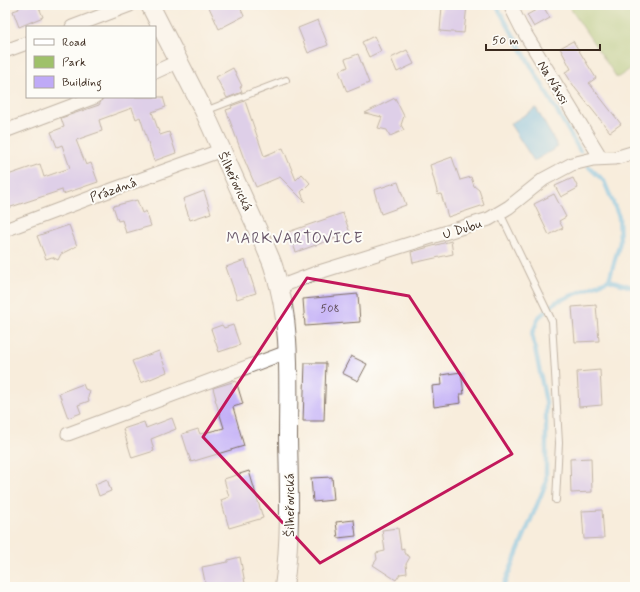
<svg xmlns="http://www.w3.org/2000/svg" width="640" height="592" font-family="Mynerve,sans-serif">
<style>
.green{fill:#9fc16a;stroke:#6d7644}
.water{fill:#6abbe6;stroke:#527282}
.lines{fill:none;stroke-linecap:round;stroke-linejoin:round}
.stream{stroke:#6abbe6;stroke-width:4.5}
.building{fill:#bfaaf7}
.lane-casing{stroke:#7d6e60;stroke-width:8}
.street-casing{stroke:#7d6e60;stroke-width:15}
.secondary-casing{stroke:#7d6e60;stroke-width:20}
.lane{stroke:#fff;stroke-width:6}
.street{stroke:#fff;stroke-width:13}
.secondary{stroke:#fff;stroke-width:18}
.marked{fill:none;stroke:#c2185b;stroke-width:3;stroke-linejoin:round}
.labels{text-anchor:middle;stroke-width:4;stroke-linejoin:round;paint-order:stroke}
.number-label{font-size:11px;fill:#5c4a54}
.street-label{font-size:13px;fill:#3b2a1e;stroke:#fdfcf7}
.quarter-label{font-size:15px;letter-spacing:1px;fill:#69576a;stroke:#fdfcf7}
</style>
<rect width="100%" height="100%" fill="#fdfcf7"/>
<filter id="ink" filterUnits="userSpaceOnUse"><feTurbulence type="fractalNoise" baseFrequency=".025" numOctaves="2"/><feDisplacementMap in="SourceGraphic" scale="8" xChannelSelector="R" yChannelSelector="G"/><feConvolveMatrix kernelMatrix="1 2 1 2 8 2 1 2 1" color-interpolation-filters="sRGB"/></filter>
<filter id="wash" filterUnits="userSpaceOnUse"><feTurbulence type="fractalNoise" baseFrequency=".012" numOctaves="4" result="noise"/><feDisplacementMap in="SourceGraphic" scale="16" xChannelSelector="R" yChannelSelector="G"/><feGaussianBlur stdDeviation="0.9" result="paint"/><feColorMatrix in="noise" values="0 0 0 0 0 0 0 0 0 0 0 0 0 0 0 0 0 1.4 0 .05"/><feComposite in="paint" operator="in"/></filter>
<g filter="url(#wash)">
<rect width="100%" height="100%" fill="#f8eddc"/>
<path class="green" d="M568 5H635V66L617 78Z"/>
<path class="water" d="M536 108 558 147 534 161 510 124Z"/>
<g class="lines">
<g class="stream">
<path d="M496 5 580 151"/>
<path d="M609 280 635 288"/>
<path d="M503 587 546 483V402L532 334 539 317 556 302 609 280 620 242 619 217 604 181 589 167"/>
</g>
</g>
<g id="blocks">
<g class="building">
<path d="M18 5H38L43 17 19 27 13 11 19 9Z"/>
<path d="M208 5H239L244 16 219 29Z"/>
<path d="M448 5H467L464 33 440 31 442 6 448 7Z"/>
<path d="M543 6 550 18 534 27 527 15Z"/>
<path d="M318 20 328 45 308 53 298 28Z"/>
<path d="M374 36 381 51 369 57 362 42Z"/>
<path d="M573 41 596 78 589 83 621 124 610 132 575 88 565 72 571 69 560 48Z"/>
<path d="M407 50 414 64 397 72 391 58Z"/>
<path d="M358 54 369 83 347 92 339 71 348 67 345 59Z"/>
<path d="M233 68 242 86 240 87 242 92 227 98 216 77Z"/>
<path d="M106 97H163L166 107 152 112 160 135 169 132 176 153 154 161 140 117 136 119 132 108 99 120 102 131 76 140 86 165 91 163 98 182 63 194 62 190 5 209V176L40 164 44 177 70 168 62 145 57 147 51 132 64 127 61 118 99 105 103 98Z"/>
<path d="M395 98 404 116 401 125 404 130 390 136 387 130 378 128 382 117 365 113Z"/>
<path d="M245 101 264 156 283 148 296 180 302 174 310 183 301 192 305 202 280 177 256 187 244 159 226 110 232 108 231 106Z"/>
<path d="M452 157 460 180 471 177 474 186 479 190 484 205 448 217 441 194 438 195 430 165Z"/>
<path d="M573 178 578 188 561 197 555 186Z"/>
<path d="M398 182 406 205 381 214 374 190Z"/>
<path d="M204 191 211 213 190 220 183 199Z"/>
<path d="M554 194 566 217 559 221 563 228 549 235 534 204Z"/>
<path d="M137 200 142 213 146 211 151 226 126 233 122 220 118 221 113 206Z"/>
<path d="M343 213 350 233 296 252 288 232Z"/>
<path d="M69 225 77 246 61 254 58 260 52 257 46 259 37 236Z"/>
<path d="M451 241 453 254 413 263 411 252Z"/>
<path d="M245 260 256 293 237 299 226 267Z"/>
<path d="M358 294 360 322 305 326 303 299Z"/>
<path d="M596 305 599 341 575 342 572 307Z"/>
<path d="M222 325 224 328 233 325 240 345 219 352 211 329Z"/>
<path d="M159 351 167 372 141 383 132 361Z"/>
<path d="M351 356 367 364 358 381 342 373Z"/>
<path d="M305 363H326L324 421H303Z"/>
<path d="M600 370 602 405 579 407 577 372Z"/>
<path d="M461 372 464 394H460L461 403 434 407 432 386 442 385 441 375Z"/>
<path d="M236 381 243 404 233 407 244 446 191 462 182 434 198 429 200 434 224 428 215 399H216L213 388Z"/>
<path d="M83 384 85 389 90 391 88 397 89 401 78 405 81 413 68 418 59 393Z"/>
<path d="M172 418 176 429 151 439 154 451 132 458 123 429 144 422 146 428Z"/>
<path d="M591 458 592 492 571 493 570 459Z"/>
<path d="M249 471 263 518 229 528 221 500 229 497 224 479Z"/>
<path d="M332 477 334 500 313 502 311 478Z"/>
<path d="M107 479 111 491 99 496 95 484Z"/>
<path d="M602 510 604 538 584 539 582 511Z"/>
<path d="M354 520 356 536 338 538 336 522Z"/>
<path d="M398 528 401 549 404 548V553L410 557 406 564 407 573 400 574 396 580 373 565 377 559 376 553 385 551 382 530Z"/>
<path d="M240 557 245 583 229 587H206L202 567 228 562V560Z"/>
</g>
</g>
</g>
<g filter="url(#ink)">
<use href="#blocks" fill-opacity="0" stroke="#7d6e60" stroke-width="1"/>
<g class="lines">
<g class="lane-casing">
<g id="lane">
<path d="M205 111 286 80"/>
<path d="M500 213 552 321 559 443 556 500"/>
</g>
</g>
<g class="street-casing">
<g id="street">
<path d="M510 5 521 27 601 158"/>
<path d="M72 27 130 5"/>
<path d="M5 51 27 43"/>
<path d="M155 72 179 61"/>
<path d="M5 131 95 97"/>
<path d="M5 230 106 192 222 150"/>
<path d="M279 287 316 273 489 219 509 207 544 179 572 164 593 159 615 158 635 152"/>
<path d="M68 434 287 352"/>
</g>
</g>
<g class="secondary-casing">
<path id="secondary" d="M150 5 204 111 265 246C268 254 272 261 274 269 292 322 288 383 288 438 289 488 291 538 284 587"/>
</g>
<use href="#lane" class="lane"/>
<use href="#street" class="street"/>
<use href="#secondary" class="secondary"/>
</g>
</g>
<path d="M0 0H640V592H0ZM307 278 409 296 512 454 320 563 203 437Z" fill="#f8eddc" fill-opacity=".55" fill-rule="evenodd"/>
<path class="marked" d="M307 278 409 296 512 454 320 563 203 437Z"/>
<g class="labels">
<g class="number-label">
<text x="330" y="312">508</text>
</g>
<g class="street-label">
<text transform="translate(554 82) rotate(59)" y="5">Na Návsi</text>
<text transform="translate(236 181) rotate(65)" y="5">Šilheřovická</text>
<text transform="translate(113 189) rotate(-20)" y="5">Prázdná</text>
<text transform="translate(462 228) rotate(-18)" y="5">U Dubu</text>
<text transform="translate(289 505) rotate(-90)" y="5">Šilheřovická</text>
</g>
<g class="quarter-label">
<text x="295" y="243">MARKVARTOVICE</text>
</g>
</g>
<rect width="640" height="592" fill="none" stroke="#fdfcf7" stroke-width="20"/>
<rect x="26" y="26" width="130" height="72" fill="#fdfcf7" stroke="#afa8a0"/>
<rect x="34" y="39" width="20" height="6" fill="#ffffff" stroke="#afa8a0"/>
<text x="62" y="46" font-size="12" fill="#3b2a1e">Road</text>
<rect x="34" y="56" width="20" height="12" fill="#9fc16a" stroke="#afa8a0"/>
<text x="62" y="66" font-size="12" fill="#3b2a1e">Park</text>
<rect x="34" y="76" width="20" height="12" fill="#bfaaf7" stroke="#afa8a0"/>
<text x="62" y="86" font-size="12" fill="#3b2a1e">Building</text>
<path d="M486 44v6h114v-6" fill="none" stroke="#3b2a1e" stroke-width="2"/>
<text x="492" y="44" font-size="12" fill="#3b2a1e" stroke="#fdfcf7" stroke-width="3" paint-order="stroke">50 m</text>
</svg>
